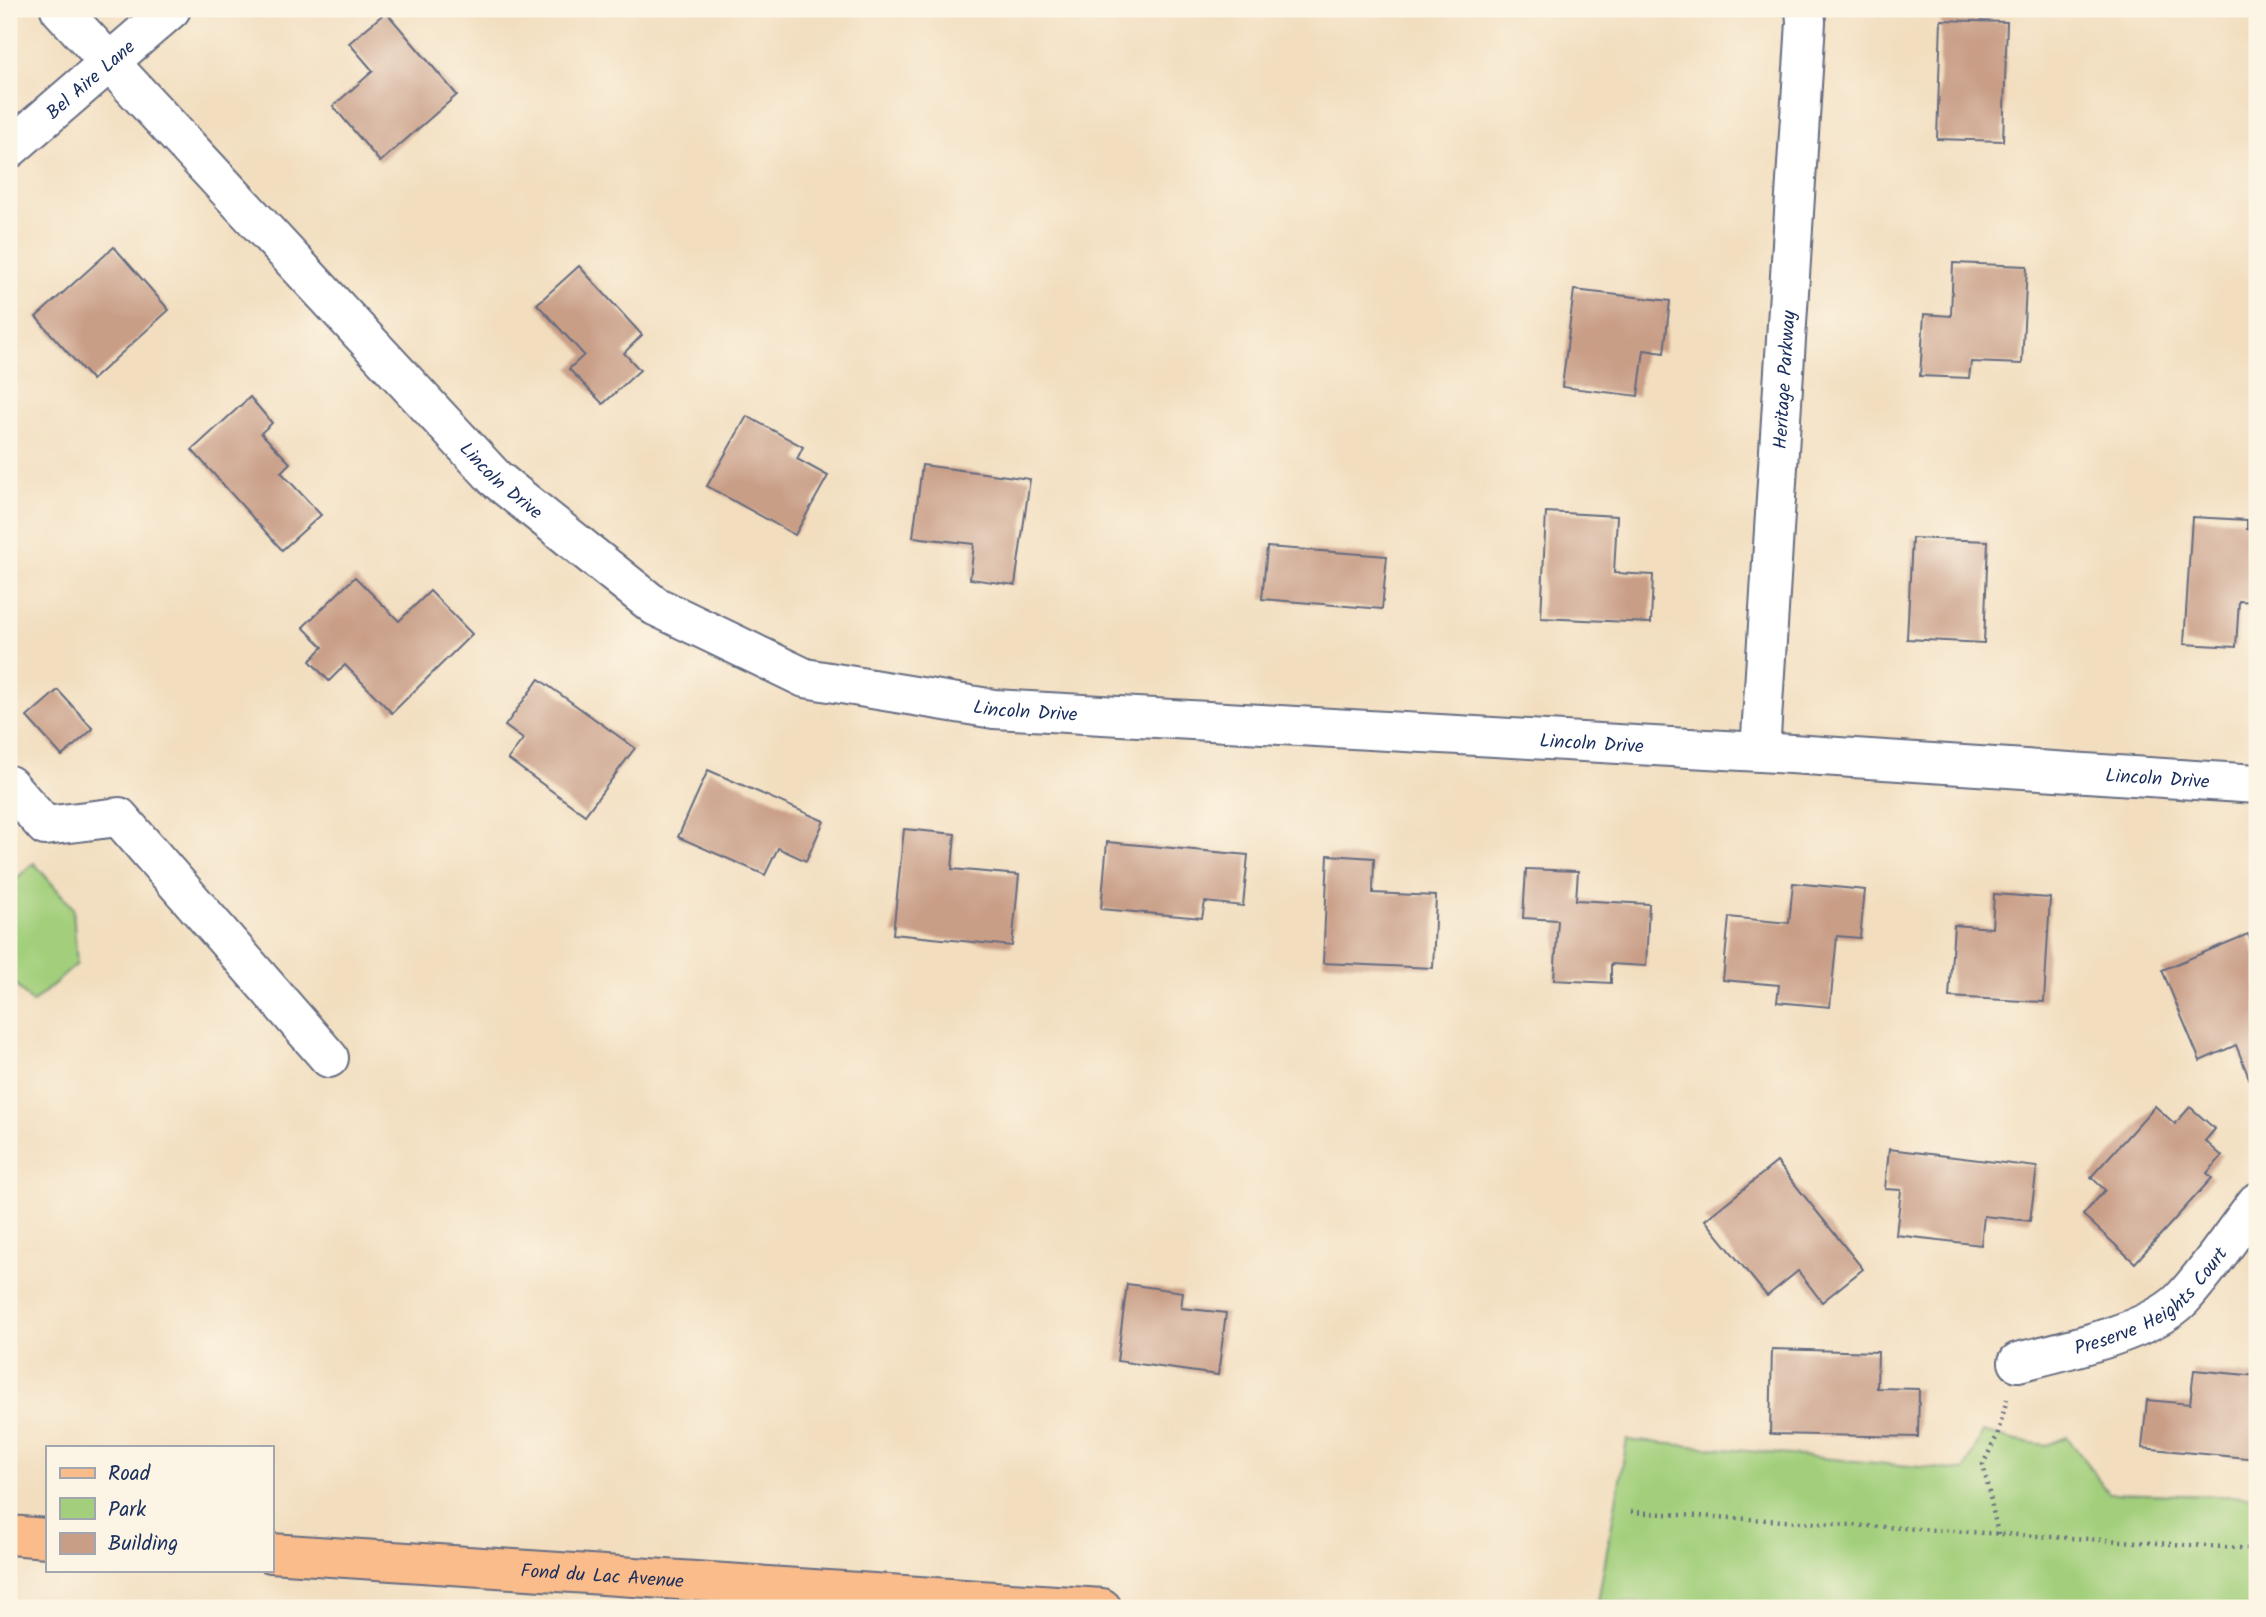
<svg xmlns="http://www.w3.org/2000/svg" width="2266" height="1617" font-family="Kalam,sans-serif">
<style>
.green{fill:#a3cf7c;stroke:#5f7f6d;stroke-width:2}
.building{fill:#c99e87}
.lines{fill:none;stroke-linecap:round;stroke-linejoin:round}
.minor-casing{stroke:#666c80;stroke-width:42}
.major-casing{stroke:#666c80;stroke-width:42}
.path{stroke:#666c80;stroke-width:4.5;stroke-dasharray:2 5;stroke-linecap:butt}
.minor{stroke:#fff;stroke-width:38}
.major{stroke:#fabc8b;stroke-width:38}
.labels{text-anchor:middle;stroke-width:7;stroke-linejoin:round;paint-order:stroke}
.street-label{font-size:19px;fill:#1b2f5e;stroke:#fcf5e5}
</style>
<rect width="100%" height="100%" fill="#fcf5e5"/>
<filter id="ink" filterUnits="userSpaceOnUse"><feTurbulence type="fractalNoise" baseFrequency=".0143" numOctaves="2"/><feDisplacementMap in="SourceGraphic" scale="14" xChannelSelector="R" yChannelSelector="G"/><feConvolveMatrix kernelMatrix="1 2 1 2 8 2 1 2 1" color-interpolation-filters="sRGB"/></filter>
<filter id="wash" filterUnits="userSpaceOnUse"><feTurbulence type="fractalNoise" baseFrequency=".00686" numOctaves="4" result="noise"/><feDisplacementMap in="SourceGraphic" scale="28" xChannelSelector="R" yChannelSelector="G"/><feGaussianBlur stdDeviation="1.57" result="paint"/><feColorMatrix in="noise" values="0 0 0 0 0 0 0 0 0 0 0 0 0 0 0 0 0 1.4 0 .05"/><feComposite in="paint" operator="in"/></filter>
<g filter="url(#wash)">
<rect width="100%" height="100%" fill="#f2debf"/>
<g class="green">
<path d="M34 863 73 908 77 964 32 1003 9 977V885Z"/>
<path d="M1983 1432 2016 1441 2047 1445 2067 1437 2109 1493 2257 1497V1608H1742L1598 1601 1627 1440 1964 1471Z"/>
</g>
<g id="blocks">
<g class="building">
<path d="M386 12 457 95 380 162 333 106 373 71 349 43Z"/>
<path d="M1941 20 2007 22 2003 141 1937 139Z"/>
<path d="M114 247 169 310 92 380 36 317Z"/>
<path d="M1953 263 2027 266 2022 364 1971 362 1969 378 1920 376 1924 314 1951 316Z"/>
<path d="M579 266 642 335 624 353 640 370 603 404 569 369 584 355 537 304Z"/>
<path d="M1574 290 1670 301 1664 353 1644 350 1638 396 1562 387Z"/>
<path d="M250 397 272 423 261 433 290 463 281 472 321 515 282 550 192 450Z"/>
<path d="M747 416 803 447 797 459 828 476 795 535 707 486Z"/>
<path d="M922 465 1030 479 1015 585 970 579 974 544 913 537Z"/>
<path d="M1546 512 1617 516 1614 573 1653 575 1651 623 1541 618Z"/>
<path d="M2192 517 2247 520V529L2257 530V602L2239 601 2236 647 2184 644Z"/>
<path d="M1912 538 1988 541 1984 643 1907 639Z"/>
<path d="M1267 547 1387 556 1382 609 1262 599Z"/>
<path d="M355 577 399 621 430 591 472 634 392 713 345 665 329 681 310 661 323 647 303 627Z"/>
<path d="M539 679 635 748 585 815 508 759 523 739 505 726Z"/>
<path d="M58 690 93 729 62 756 27 717Z"/>
<path d="M708 770 824 821 806 861 778 848 765 875 678 837Z"/>
<path d="M904 829 955 834 952 869 1019 875 1012 946 893 934Z"/>
<path d="M1107 842 1248 855 1243 906 1205 902 1202 918 1101 909Z"/>
<path d="M1328 855 1374 858 1373 893 1436 896 1433 968 1323 963Z"/>
<path d="M1526 869 1578 871 1576 900 1649 904 1646 966 1611 964V983L1554 980 1558 920 1523 918Z"/>
<path d="M1793 883 1865 890 1860 938 1837 936 1830 1007 1777 1002 1779 985 1723 980 1729 917 1789 923Z"/>
<path d="M1994 894 2050 898 2044 1002 1949 997 1954 925 1992 928Z"/>
<path d="M2248 934 2257 958V1081L2251 1083 2236 1045 2200 1061 2162 970Z"/>
<path d="M2155 1106 2175 1124 2190 1107 2215 1129 2205 1141 2222 1156 2207 1173 2212 1178 2135 1263 2083 1215 2105 1190 2091 1177Z"/>
<path d="M1889 1149 2037 1167 2030 1221 1984 1216 1981 1245 1896 1235 1901 1190 1885 1189Z"/>
<path d="M1777 1162 1863 1269 1822 1302 1798 1271 1767 1296 1705 1220Z"/>
<path d="M1127 1284 1183 1292 1181 1308 1226 1313 1218 1375 1117 1361Z"/>
<path d="M1772 1349 1878 1352 1877 1388 1919 1389 1918 1437 1770 1434Z"/>
<path d="M2194 1370 2257 1376V1459L2142 1448 2147 1400 2190 1404Z"/>
</g>
</g>
</g>
<g filter="url(#ink)">
<use href="#blocks" fill-opacity="0" stroke="#666c80" stroke-width="2"/>
<g class="lines">
<g class="minor-casing">
<g id="minor">
<path id="s1" d="M60 9 495 478 655 606 805 678 994 709 1760 752 2257 784"/>
<path id="s2" d="M9 149 171 9"/>
<path id="s3" d="M1760 752 1806 22 1805 9"/>
<path d="M9 785 45 826 119 817 329 1058"/>
<path id="s4" d="M2018 1362C2063 1351 2150 1332 2182 1299 2209 1270 2232 1234 2257 1202"/>
</g>
</g>
<g class="major-casing">
<g id="major">
<path d="M9 1535 47 1538"/>
<path id="s5" d="M271 1553 1102 1608"/>
</g>
</g>
<g class="path">
<path d="M1631 1512 2257 1549"/>
<path d="M1998 1534 1983 1464 1997 1436 2007 1399"/>
</g>
<use href="#minor" class="minor"/>
<use href="#major" class="major"/>
</g>
</g>
<g class="labels">
<g class="street-label">
<text dy="7" stroke="none"><textPath href="#s2" startOffset="107">Bel Aire Lane</textPath></text>
<text dy="7" stroke="none"><textPath href="#s3" startOffset="373">Heritage Parkway</textPath></text>
<text dy="7" stroke="none"><textPath href="#s1" startOffset="646">Lincoln Drive</textPath></text>
<text dy="7" stroke="none"><textPath href="#s1" startOffset="1234">Lincoln Drive</textPath></text>
<text dy="7" stroke="none"><textPath href="#s1" startOffset="1801">Lincoln Drive</textPath></text>
<text dy="7" stroke="none"><textPath href="#s1" startOffset="2368">Lincoln Drive</textPath></text>
<text dy="7" stroke="none"><textPath href="#s4" startOffset="150">Preserve Heights Court</textPath></text>
<text dy="7" stroke="none"><textPath href="#s5" startOffset="332">Fond du Lac Avenue</textPath></text>
</g>
</g>
<rect width="2266" height="1617" fill="none" stroke="#fcf5e5" stroke-width="35"/>
<rect x="46" y="1446" width="228" height="126" fill="#fcf5e5" stroke="#a2a6af" stroke-width="2"/>
<rect x="60" y="1468" width="35" height="10" fill="#fabc8b" stroke="#a2a6af" stroke-width="2"/>
<text x="108" y="1480" font-size="21" fill="#1b2f5e">Road</text>
<rect x="60" y="1498" width="35" height="21" fill="#a3cf7c" stroke="#a2a6af" stroke-width="2"/>
<text x="108" y="1516" font-size="21" fill="#1b2f5e">Park</text>
<rect x="60" y="1533" width="35" height="21" fill="#c99e87" stroke="#a2a6af" stroke-width="2"/>
<text x="108" y="1550" font-size="21" fill="#1b2f5e">Building</text>
</svg>
